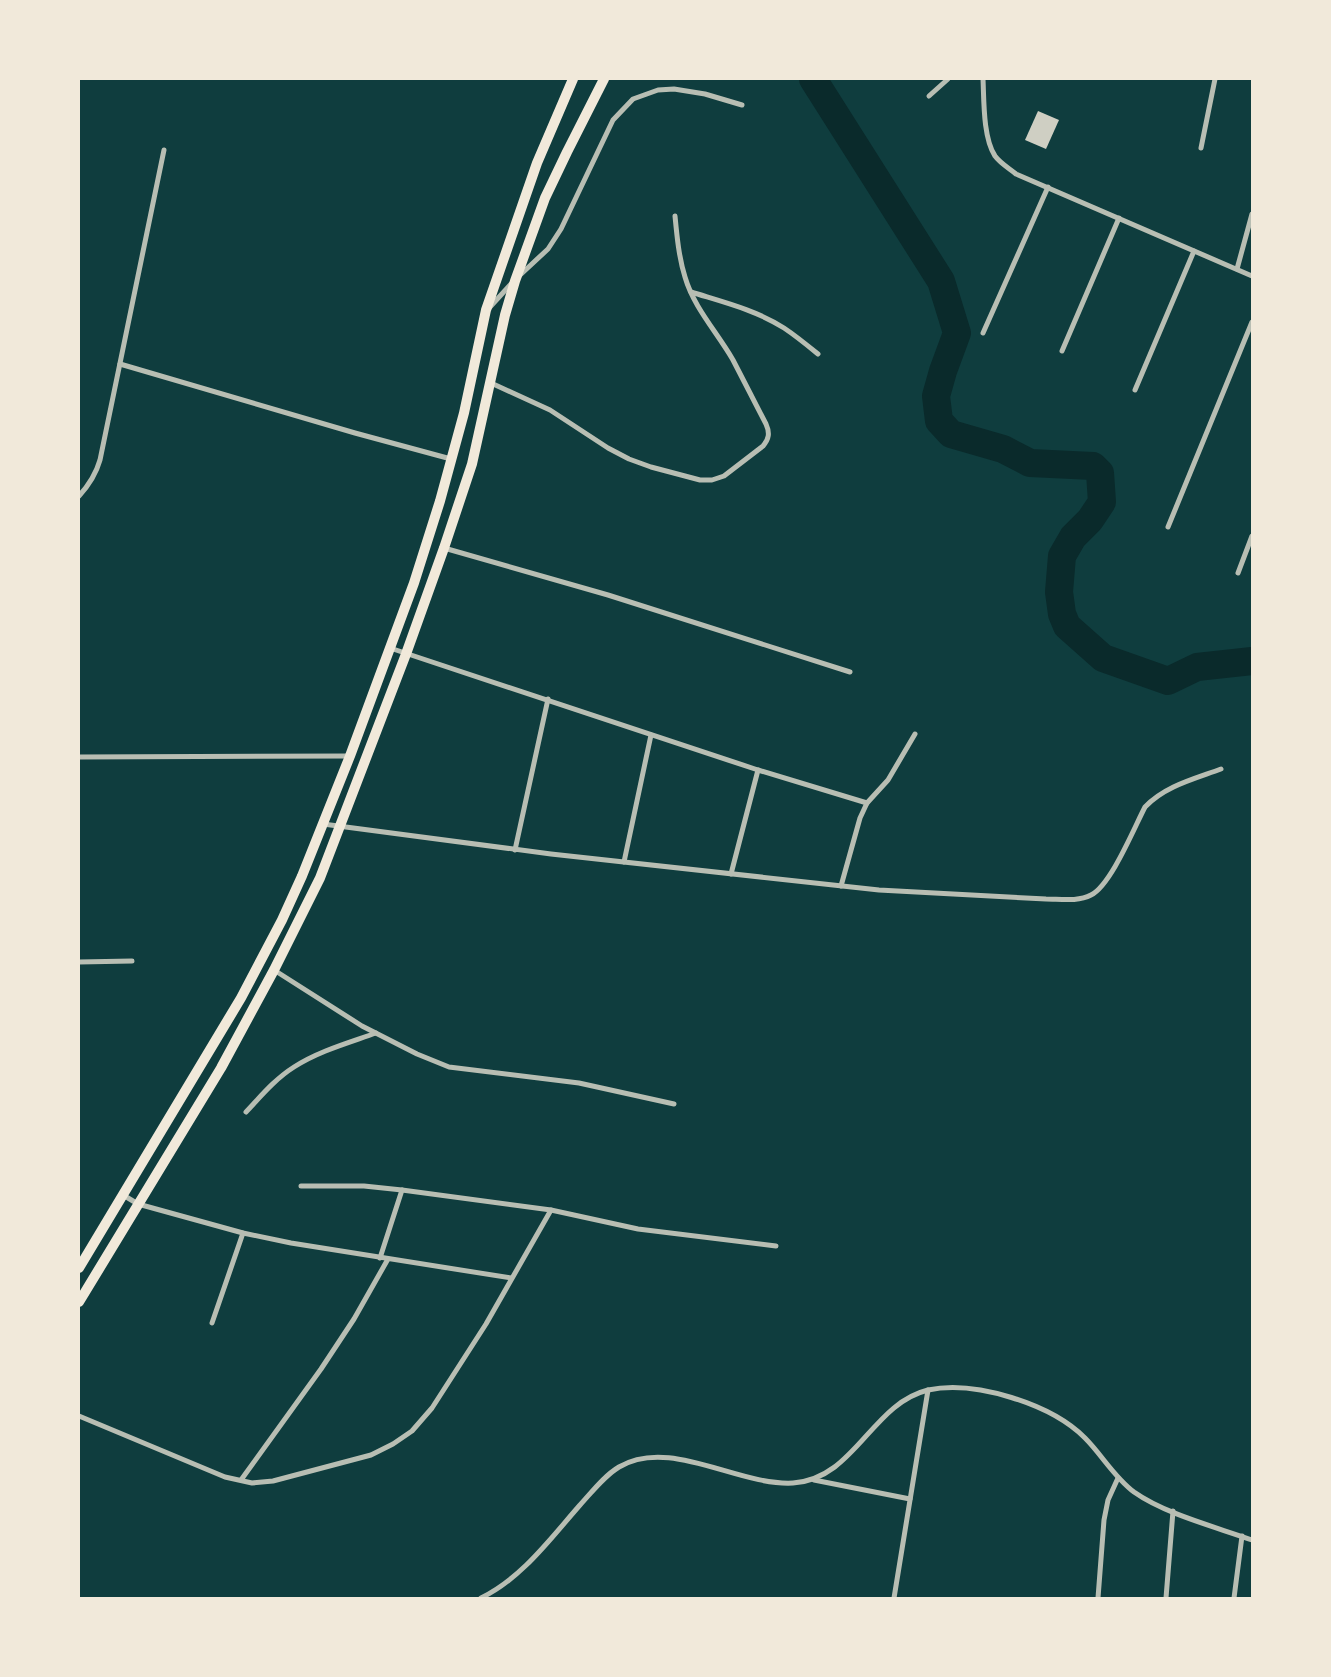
<svg xmlns="http://www.w3.org/2000/svg" width="1331" height="1677" font-family="Figtree,sans-serif">
<style>
.lines{fill:none;stroke-linecap:round;stroke-linejoin:round}
.river{stroke:#0a2a2b;stroke-width:28}
.building{fill:#cfcfc3}
.minor{stroke:#b8beb3;stroke-width:5}
.secondary{stroke:#f1e9da;stroke-width:10}
</style>
<rect width="100%" height="100%" fill="#0f3d3e"/>
<g class="lines">
<path class="river" d="M813 79 941 281 957 333 943 371 936 396 939 421 951 434 1003 449 1030 463 1093 466 1100 473 1102 502 1090 520 1073 537 1062 556 1059 592 1062 614 1067 626 1103 658 1168 681 1197 667 1252 661"/>
</g>
<path class="building" d="M1038 111 1059 120 1046 149 1025 140Z"/>
<g class="lines">
<g class="minor">
<path d="M983 79C984 100 983 138 995 156 1001 164 1009 168 1016 174L1252 276"/>
<path d="M929 96 948 79"/>
<path d="M1201 148 1215 79"/>
<path d="M1237 269 1252 214"/>
<path d="M519 276 548 249 561 229 613 120 633 99 658 90 674 89 705 94 742 105"/>
<path d="M691 292C723 302 756 310 784 328 796 336 807 345 818 354"/>
<path d="M490 307 511 284"/>
<path d="M983 333 1048 187"/>
<path d="M1062 351 1119 218"/>
<path d="M120 364 355 433 451 459"/>
<path d="M491 383 550 410 608 448 629 459 651 467 700 480H712L724 476 763 446C769 439 770 433 766 424 755 403 744 381 733 360 717 332 694 308 685 277 679 258 677 237 675 216"/>
<path d="M1135 390 1194 251"/>
<path d="M79 496C89 485 96 474 100 460L164 150"/>
<path d="M1168 527 1252 322"/>
<path d="M444 548 608 595 850 672"/>
<path d="M1238 573 1252 536"/>
<path d="M390 648 758 770 867 803"/>
<path d="M79 757 350 756"/>
<path d="M323 824 551 854 879 890 1046 899C1060 899 1078 902 1091 895 1111 885 1134 828 1145 807 1165 786 1194 779 1221 769"/>
<path d="M515 850 548 699"/>
<path d="M624 862 651 735"/>
<path d="M731 874 758 770"/>
<path d="M841 886 860 818 867 803 888 780 915 734"/>
<path d="M79 962 132 961"/>
<path d="M274 970 362 1026 417 1054 449 1067 579 1083 674 1104"/>
<path d="M246 1112C261 1096 275 1079 294 1067 319 1051 348 1043 376 1033"/>
<path d="M301 1186H364L402 1190 551 1210 638 1229 776 1246"/>
<path d="M123 1195 138 1204 243 1233 291 1243 511 1278"/>
<path d="M380 1258 402 1190"/>
<path d="M212 1323 243 1233"/>
<path d="M79 1416 225 1477 252 1483 273 1481 371 1455 393 1444 412 1431 432 1408 486 1324 551 1210"/>
<path d="M241 1480 321 1369 354 1319 388 1259"/>
<path d="M814 1480 910 1499"/>
<path d="M481 1598C522 1578 550 1539 580 1505 592 1492 604 1476 619 1467 670 1437 737 1486 793 1483 855 1479 871 1404 928 1390 975 1380 1051 1404 1085 1438 1102 1455 1114 1477 1134 1492 1165 1514 1216 1527 1252 1540"/>
<path d="M894 1598 928 1390"/>
<path d="M1098 1598 1104 1520 1108 1500 1118 1478"/>
<path d="M1166 1598 1173 1511"/>
<path d="M1234 1598 1242 1536"/>
</g>
<g class="secondary">
<path d="M79 1268 241 998 282 920 302 876 350 756 414 583 440 501 464 413 486 310 537 163 573 79"/>
<path d="M79 1302 221 1068 274 970 320 878 406 654 444 548 472 464 505 315 515 281 545 198 567 152 604 79"/>
</g>
</g>
<rect width="1331" height="1677" fill="none" stroke="#f1e9da" stroke-width="160"/>
</svg>
